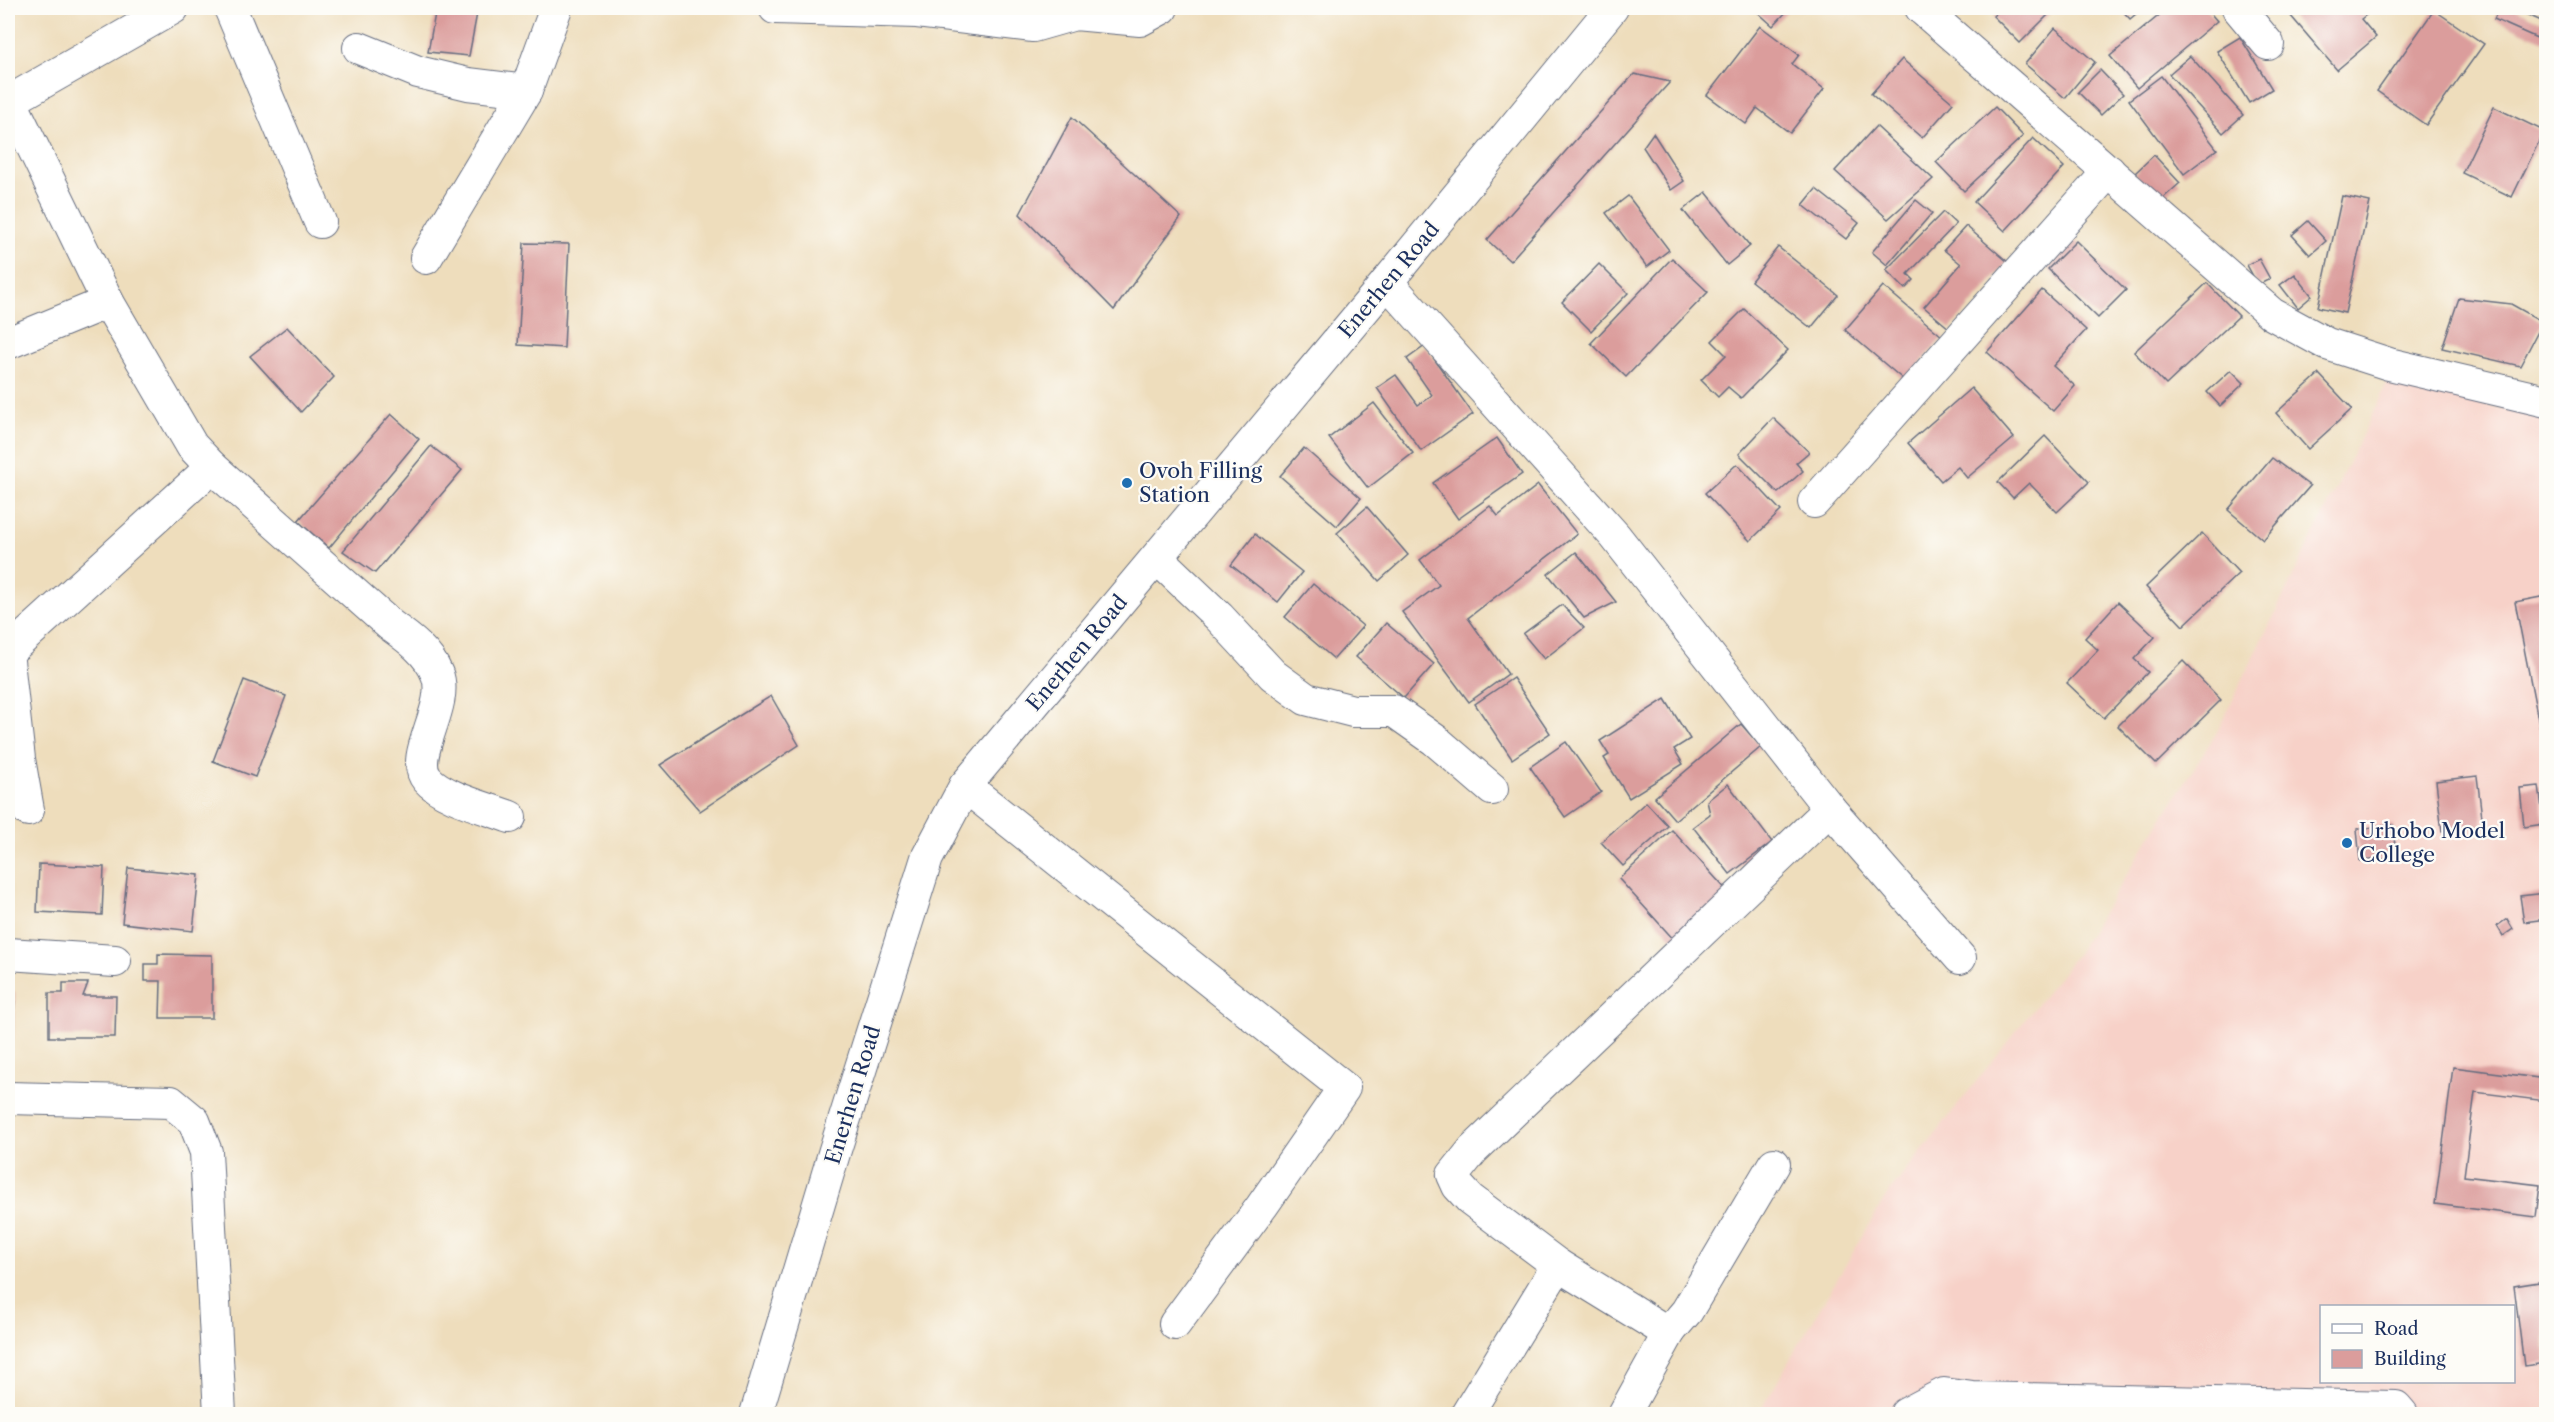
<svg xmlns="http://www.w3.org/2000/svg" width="2554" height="1422" font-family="'Libre Caslon Text',serif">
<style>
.built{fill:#f7d1c8;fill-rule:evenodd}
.building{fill:#db9d9c}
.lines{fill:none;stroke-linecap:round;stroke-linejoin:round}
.minor-casing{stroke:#656c7f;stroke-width:34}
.minor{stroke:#fff;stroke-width:32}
.poi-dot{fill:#1f6fb2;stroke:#fdfcf7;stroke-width:2}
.labels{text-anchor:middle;stroke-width:4.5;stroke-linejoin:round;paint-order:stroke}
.street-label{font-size:21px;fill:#1b2f5e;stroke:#fdfcf7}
.poi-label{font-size:21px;fill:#1b2f5e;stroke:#fdfcf7;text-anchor:start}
</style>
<rect width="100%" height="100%" fill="#fdfcf7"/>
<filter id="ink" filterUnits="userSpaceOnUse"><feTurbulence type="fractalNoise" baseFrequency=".0167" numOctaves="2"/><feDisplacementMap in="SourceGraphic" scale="12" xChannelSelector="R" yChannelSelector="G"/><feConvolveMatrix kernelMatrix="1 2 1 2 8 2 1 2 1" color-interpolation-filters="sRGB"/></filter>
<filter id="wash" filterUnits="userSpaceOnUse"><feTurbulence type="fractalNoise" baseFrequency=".008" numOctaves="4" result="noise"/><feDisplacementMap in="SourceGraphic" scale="24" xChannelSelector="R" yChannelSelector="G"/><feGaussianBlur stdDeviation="1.35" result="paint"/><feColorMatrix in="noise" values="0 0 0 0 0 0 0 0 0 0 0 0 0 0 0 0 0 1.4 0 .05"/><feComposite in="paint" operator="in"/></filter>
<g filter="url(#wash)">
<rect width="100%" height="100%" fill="#eeddbc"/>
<path class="built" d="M2388 382 2546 419V1414H1758L1886 1196 2076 955 2218 730ZM2322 1306H2514V1382H2322Z"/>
<g id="blocks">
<g class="building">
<path d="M436 8H478L469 56 428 52Z"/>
<path d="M1753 8H1790L1773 26Z"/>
<path d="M2002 8H2055L2020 43 1993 16Z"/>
<path d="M2120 8H2143L2130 19Z"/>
<path d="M2168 8H2206L2217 21 2137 88 2110 56Z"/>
<path d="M2284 8H2375L2361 19 2376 37 2337 70Z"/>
<path d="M2499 8H2512L2546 23V42L2494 19Z"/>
<path d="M2434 10 2484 44 2426 125 2377 91Z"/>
<path d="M1760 26 1799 55 1792 64 1824 89 1790 133 1757 108 1746 124 1707 95Z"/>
<path d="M2055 28 2095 62 2065 98 2025 64Z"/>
<path d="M2240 37 2272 89 2249 103 2217 51Z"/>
<path d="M2190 56 2243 115 2223 133 2169 74Z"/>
<path d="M1902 59 1953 103 1922 138 1871 94Z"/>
<path d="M2100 70 2123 94 2101 115 2078 92Z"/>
<path d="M1634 74 1670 82 1510 261 1487 240Z"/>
<path d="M2161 76 2217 149 2184 174 2129 100Z"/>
<path d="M1995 107 2023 136 1964 191 1936 162Z"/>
<path d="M2494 107 2544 131 2512 197 2462 173Z"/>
<path d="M1072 117 1181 217 1114 310 1020 214Z"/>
<path d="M1876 126 1933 179 1888 219 1835 171Z"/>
<path d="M1653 133 1684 181 1671 190 1643 147Z"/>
<path d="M2033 138 2064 167 2005 231 1974 202Z"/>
<path d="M2154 155 2180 183 2160 201 2134 174Z"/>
<path d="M1816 189 1859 223 1846 239 1803 205Z"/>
<path d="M1706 192 1750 246 1727 265 1683 210Z"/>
<path d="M1628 196 1669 250 1647 267 1606 213Z"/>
<path d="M2342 196 2370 202 2345 313 2318 307Z"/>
<path d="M1916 200 1932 213 1887 265 1872 252Z"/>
<path d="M1943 212 1956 224 1908 274 1914 280 1905 289 1886 270Z"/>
<path d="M2308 221 2326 241 2310 255 2292 235Z"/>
<path d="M1966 226 2008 262 1950 329 1924 307 1961 264 1944 250Z"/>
<path d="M2076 241 2126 290 2098 318 2048 269Z"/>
<path d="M524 243 569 244 564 348 518 345Z"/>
<path d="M1778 247 1838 295 1811 328 1751 281Z"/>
<path d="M1672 258 1708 292 1626 377 1591 343Z"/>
<path d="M2259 259 2270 279 2258 285 2247 265Z"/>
<path d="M1599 264 1628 293 1591 331 1562 302Z"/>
<path d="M2295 274 2312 296 2298 308 2280 285Z"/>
<path d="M2207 283 2239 316 2166 385 2134 352Z"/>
<path d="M1883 286 1943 337 1905 381 1845 330Z"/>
<path d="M2042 290 2086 330 2053 366 2075 386 2053 411 1987 352Z"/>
<path d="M2459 298 2511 304 2543 322 2520 366 2442 348Z"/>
<path d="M1744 309 1788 350 1741 398 1728 387 1718 397 1701 380 1726 355 1712 341Z"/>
<path d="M287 327 334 377 301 412 250 356Z"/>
<path d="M1425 346 1473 414 1421 451 1377 388 1396 375 1418 405 1432 395 1407 359Z"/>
<path d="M2231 370 2244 383 2220 406 2207 392Z"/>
<path d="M2319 374 2352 409 2308 449 2276 413Z"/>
<path d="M1971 388 2014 438 1967 478 1958 467 1941 481 1908 443Z"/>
<path d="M1374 403 1413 453 1368 488 1329 438Z"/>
<path d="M391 414 419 439 329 548 298 521Z"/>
<path d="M1773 418 1809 452 1796 463 1803 471 1778 493 1739 454Z"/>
<path d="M2045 436 2089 482 2057 512 2029 483 2013 498 1998 482Z"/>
<path d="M1497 438 1522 474 1458 519 1433 483Z"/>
<path d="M431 446 462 470 375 573 343 551Z"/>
<path d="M1304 448 1361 498 1337 526 1280 476Z"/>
<path d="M2272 458 2310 486 2263 540 2228 510Z"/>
<path d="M1737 464 1781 511 1750 541 1705 493Z"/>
<path d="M1538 485 1577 534 1468 618 1508 674 1469 702 1402 612 1439 585 1420 560 1490 506 1498 516Z"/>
<path d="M1367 507 1408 555 1379 581 1337 533Z"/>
<path d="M2202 533 2239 573 2183 626 2146 587Z"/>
<path d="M1255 534 1302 572 1278 602 1231 565Z"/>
<path d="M1576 552 1616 602 1584 618 1548 574Z"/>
<path d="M1313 584 1363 626 1334 659 1285 617Z"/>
<path d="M2546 596V749L2544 750 2515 602Z"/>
<path d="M2118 602 2155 637 2134 659 2148 672 2104 718 2067 683 2098 650 2085 638Z"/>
<path d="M1562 605 1584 628 1544 659 1523 634Z"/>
<path d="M1386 623 1434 664 1404 698 1356 657Z"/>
<path d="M2183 661 2221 700 2156 764 2118 726Z"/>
<path d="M1513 678 1550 733 1512 759 1475 704Z"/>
<path d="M244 680 286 696 255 777 213 761Z"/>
<path d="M771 696 799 745 700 811 660 765Z"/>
<path d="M1665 699 1690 739 1674 749 1683 764 1629 798 1604 758 1609 755 1600 741Z"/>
<path d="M1741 724 1761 747 1675 820 1655 797Z"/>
<path d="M1566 742 1601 792 1565 817 1530 767Z"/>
<path d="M2477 776 2483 826 2442 831 2436 781Z"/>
<path d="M1728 784 1772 842 1730 874 1693 827 1710 814 1707 801Z"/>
<path d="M2539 786 2544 824 2524 827 2520 788Z"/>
<path d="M1646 802 1668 826 1623 866 1601 842Z"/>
<path d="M2393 825 2396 858 2360 861 2357 829Z"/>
<path d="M1672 830 1730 894 1676 942 1619 879Z"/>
<path d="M39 864 104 867 102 915 37 912Z"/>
<path d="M128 868 199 875 193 931 122 923Z"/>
<path d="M2546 893V919L2524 922 2520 896Z"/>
<path d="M2507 919 2513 929 2503 936 2497 926Z"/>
<path d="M158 954 212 955V1018H160L161 981H145V964H158Z"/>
<path d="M63 983H88L83 996H116L115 1037H49V993H63Z"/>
<path d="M8 992H15L13 1041 8 1040Z"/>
<path d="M2453 1067 2546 1079V1101L2475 1092 2464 1176 2540 1185 2536 1217 2435 1204Z"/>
<path d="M2546 1281V1363L2524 1366 2514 1286Z"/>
</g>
</g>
</g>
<g filter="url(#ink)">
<use href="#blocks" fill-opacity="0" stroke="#656c7f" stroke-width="1.5"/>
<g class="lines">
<g class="minor-casing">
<g id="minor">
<path d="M230 8 320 222"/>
<path d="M775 8 917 12 1033 26 1075 14 1140 20 1162 8"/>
<path d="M1921 8 2272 314 2327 344 2389 364 2546 401"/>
<path d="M2238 8 2268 44"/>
<path d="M359 48 418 72 468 84 526 91"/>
<path d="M8 96 108 302 192 446 212 467 390 625C408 638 428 652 437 674 450 706 408 756 427 779 442 797 487 808 510 817"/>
<path d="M10 101 173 8"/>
<path d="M426 258 526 91 556 8"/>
<path d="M1387 282 1615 536 1830 809 1960 958"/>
<path d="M8 343 108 302"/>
<path d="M1814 502 2109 171"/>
<path d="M1157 558 1219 617 1273 675 1306 699 1353 711H1394L1435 740 1492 789"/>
<path d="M8 652 212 467"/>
<path d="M8 661 19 759 28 810"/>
<path d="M965 786 1344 1088 1262 1206 1175 1324"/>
<path d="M8 954 115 961"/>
<path d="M8 1098 171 1102 194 1121 206 1152 220 1414"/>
<path d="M1774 1164 1687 1311 1670 1331 1657 1326 1558 1265 1470 1199 1458 1186 1453 1175 1473 1150 1830 809"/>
<path d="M756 1414 835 1150 927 858 965 786 1387 282 1612 8"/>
<path d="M1467 1414 1558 1265"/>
<path d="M1624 1414 1670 1331"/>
<path d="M1906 1414 1944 1394 1973 1398 2396 1407 2402 1414"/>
</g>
</g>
<use href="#minor" class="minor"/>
</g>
</g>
<g class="poi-dot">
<circle cx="1127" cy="483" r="6"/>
<circle cx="2347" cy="843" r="6"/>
</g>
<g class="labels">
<g class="street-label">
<text transform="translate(1389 280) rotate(-50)" y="7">Enerhen Road</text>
<text transform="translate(1077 653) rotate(-50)" y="7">Enerhen Road</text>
<text transform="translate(853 1095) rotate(-73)" y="7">Enerhen Road</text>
</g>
<g class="poi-label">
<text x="1139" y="478">Ovoh Filling<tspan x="1139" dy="24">Station</tspan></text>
<text x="2359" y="838">Urhobo Model<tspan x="2359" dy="24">College</tspan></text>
</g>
</g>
<rect width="2554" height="1422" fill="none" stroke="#fdfcf7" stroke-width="30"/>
<rect x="2320" y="1305" width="195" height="78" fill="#fdfcf7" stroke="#a3aaba" stroke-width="1.5"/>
<rect x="2332" y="1324" width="30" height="9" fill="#ffffff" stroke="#a3aaba" stroke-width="1.5"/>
<text x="2374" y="1335" font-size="18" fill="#1b2f5e">Road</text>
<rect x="2332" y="1350" width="30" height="18" fill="#db9d9c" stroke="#a3aaba" stroke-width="1.5"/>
<text x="2374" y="1365" font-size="18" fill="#1b2f5e">Building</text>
</svg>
